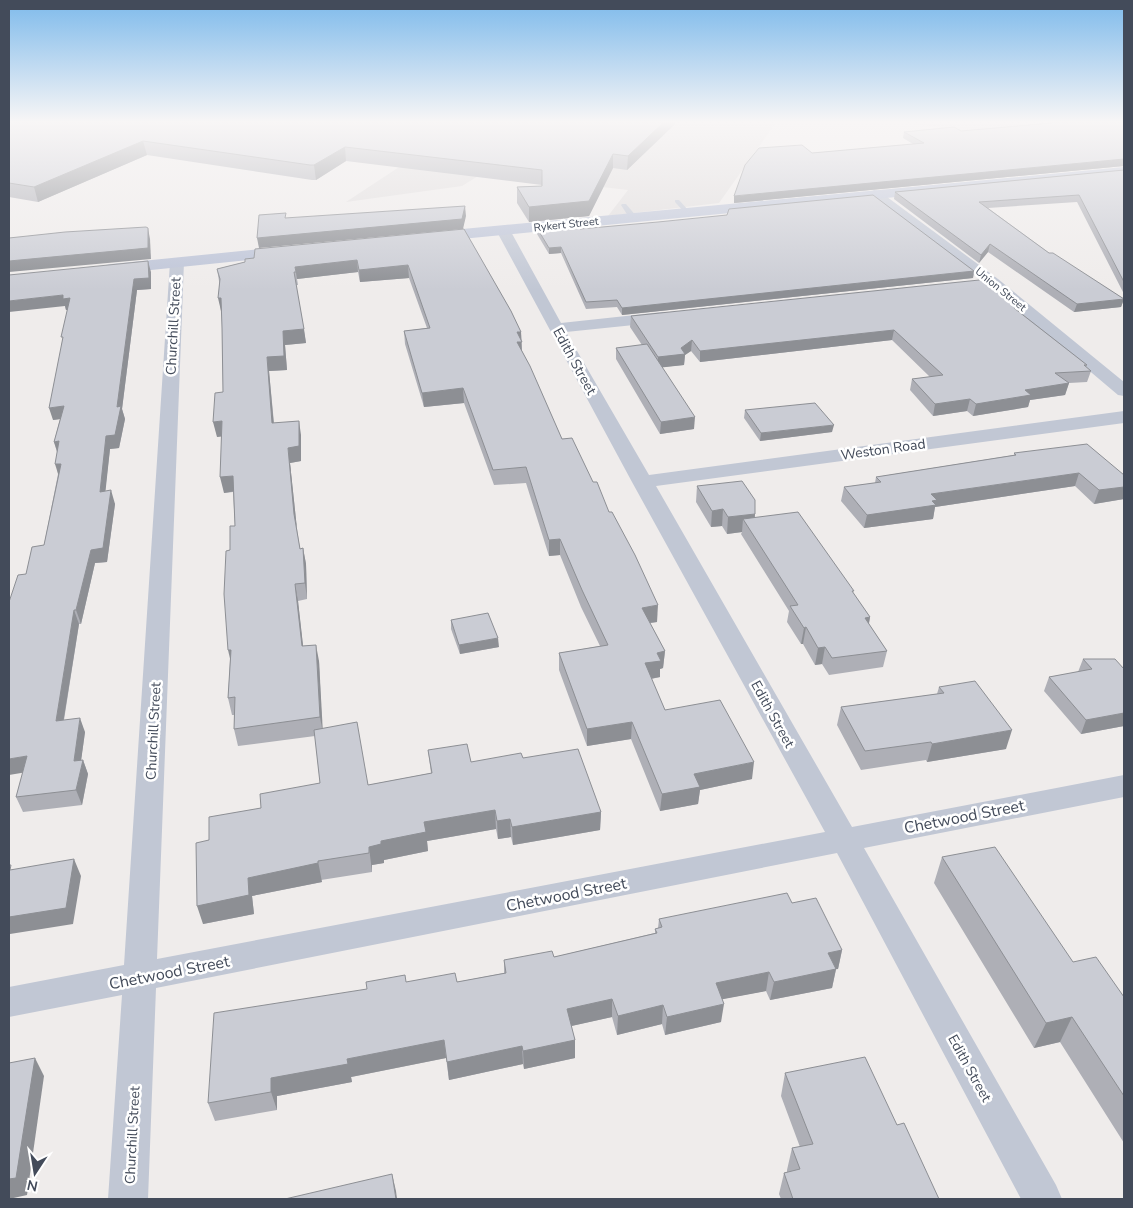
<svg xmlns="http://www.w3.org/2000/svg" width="1133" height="1208" font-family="'Nunito Sans',sans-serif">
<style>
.education{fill:#e0dddd}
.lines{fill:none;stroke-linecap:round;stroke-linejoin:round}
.lane{fill:#c1c7d4;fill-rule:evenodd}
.street{fill:#c1c7d4;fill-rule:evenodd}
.secondary{fill:#bdc4d7;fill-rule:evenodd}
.wall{fill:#aeafb6}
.shaded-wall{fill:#8d8f94}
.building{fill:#caccd4;stroke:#8d8f94}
.labels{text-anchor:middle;stroke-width:5;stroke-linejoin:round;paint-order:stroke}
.far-street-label{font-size:11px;fill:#434b5a;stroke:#fff}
.street-label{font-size:14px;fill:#434b5a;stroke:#fff}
.near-street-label{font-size:16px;fill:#434b5a;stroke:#fff}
</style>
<rect width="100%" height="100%" fill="#efeceb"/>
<g class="education">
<path d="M469 121H777L719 203 608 216 628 190 483 173 462 186 346 202Z"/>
<path d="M893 121H1124V131L991 135Z"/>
</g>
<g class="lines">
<g class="lane">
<path d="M675 200H679L689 211V213H685L675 202Z"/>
<path d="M622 204H626L637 217 636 219H630L621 205Z"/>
</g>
<g class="street">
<path d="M874 190 879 191 998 279 1124 382V396L1118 395 988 285 869 197 868 194Z"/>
<path d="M503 226 510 230 561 323 663 312 669 314 671 317 669 320 663 322 566 332 649 475 1124 411V423L656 486 852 827 1124 775V797L864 848 1056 1185 1062 1199H1021L837 853 156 988 148 1199H108L122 995 9 1017V987L124 965 170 262 172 259H182L184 262 157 959 825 832 632 482 496 230Z"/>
</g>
<g class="secondary">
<path d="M1124 167V175L431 242 425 240 423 237 425 234 431 232Z"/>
<path d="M291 246 297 247 299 251 297 255 112 274 106 273 103 269 106 265 112 264Z"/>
</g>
</g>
<g class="wall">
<path d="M9 121H675V124L627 170 613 168 589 216 529 222 517 203V187L542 186V185L346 161 316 180H312L147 155 38 202 9 197Z"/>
<path d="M1047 121H1124V166L734 203 812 153 913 144 903 138 904 132 961 131 1048 123Z"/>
<path d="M1124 170V294L1077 202 988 208 1049 253 1124 299 1121 307 1074 312 988 252 979 263 894 199 895 192Z"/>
<path d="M583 223V228L974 271 973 278 622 315 617 307 586 309 561 253 549 254 537 234V228Z"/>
<path d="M464 229 521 332 522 351 562 439 593 482 609 512 657 622 650 623 665 651 663 668 660 669V677L651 679 665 710 752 779 700 790 698 804 660 811 631 739 587 746 559 670V653L600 646 581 607 560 555 549 556 526 483 494 485 464 403 424 407 405 344 404 331 427 328 409 278 360 282 358 272 297 279 298 285H296L306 343 285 345 287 370 269 371 274 423 301 435V461L290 463 297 529 300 549 303 548 306 564 307 599 298 601 303 646 319 661 322 728 368 785 431 773 428 750 471 762 523 758 601 812 600 830 513 845 511 837 498 839 496 829 427 841 428 851 384 860V863L372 865V872L321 880 322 882 252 896 254 914 203 924 209 840 261 808 320 783 315 736 238 746 234 729V715H232L228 698 230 661V550L235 526 233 492 224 493 222 436 217 437 223 392 222 328V311H221L219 281 217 269 245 262 254 258Z"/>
<path d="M151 272V289L137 290 122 409 125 419 119 448 110 449 105 491 115 504 107 562 95 563 81 624H79L64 720 85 732 81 760H83L88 774 82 805 23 812 16 797 23 772 26 574 44 545 58 474 57 452 54 442 60 419 53 420 62 342 68 310H66L65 306Z"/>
<path d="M1022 307 1021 313 1087 365 1086 367 1091 371 1087 382 1069 383 1065 395 1030 400 1028 407 973 416 967 411 933 416 910 390 912 379 930 377 892 340 700 362 691 351 685 355 684 365 662 367 694 429 660 434 616 359V348L642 345 630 327 631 316Z"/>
<path d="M745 410 832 432 760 441 744 418Z"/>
<path d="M1014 453 1124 475V499L1094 504 1075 486 935 507 933 519 864 528 841 501 844 487 875 483 876 477 1014 455Z"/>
<path d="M697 486 755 514V517L853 593 870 617 869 624 887 651 883 667 829 675 822 664 815 665 803 644H801L787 622 789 611 741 534 742 532 727 534 722 526 711 527 696 502Z"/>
<path d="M451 620 499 647 460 654 451 629Z"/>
<path d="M1083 659 1124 669V726L1081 734 1044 691 1049 677 1078 672Z"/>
<path d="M939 687 1006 749 927 762 926 760 861 770 837 725 841 707 937 694Z"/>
<path d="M942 857 1073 962 1124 997V1143L1060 1042 1034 1048 934 883Z"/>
<path d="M792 903 842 950 838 969H836L832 988 770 1000 766 991 722 999 721 1022 665 1035 662 1024 617 1035 612 1017 571 1026 575 1040V1058L524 1069 523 1064 449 1080 446 1058 351 1077 352 1082 277 1096V1110L215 1121 208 1103 407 982H457L504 973V960L554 957 655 933V929L658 928 659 919Z"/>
<path d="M785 1073 897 1125 939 1199H781L779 1194 784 1173 787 1172V1170L792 1148 800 1147 781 1096Z"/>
</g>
<g class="shaded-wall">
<path d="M665 121H675V124L627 170 628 156Z"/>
<path d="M143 141 147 155 38 202 34 187Z"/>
<path d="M345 147 346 161 316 180 314 165Z"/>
<path d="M613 154V168L589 216 529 222V207Z"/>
<path d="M1124 159V166L734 203V196Z"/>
<path d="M465 206 466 216 463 229 259 248 257 238Z"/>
<path d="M148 228 150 239 151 259 9 272V261Z"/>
<path d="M990 244 988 252 979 263 981 255Z"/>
<path d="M561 247V253L549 254V248Z"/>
<path d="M357 260 358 272 297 279 295 267Z"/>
<path d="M148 261 151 272V289L137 290 122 409 125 419 119 448 110 449 104 505 100 492 106 436 117 407 134 279Z"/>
<path d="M408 265 409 278 360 282 359 270Z"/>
<path d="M974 271 973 278 622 315V308Z"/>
<path d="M63 295 70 298 73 309 66 310 65 306 9 312V301Z"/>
<path d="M218 298H221L223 311H221Z"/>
<path d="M1124 299 1121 307 1074 312 1077 304Z"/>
<path d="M1022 307 1019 318 1014 308Z"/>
<path d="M304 329 306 343 285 345 287 370 269 371 275 438 272 423 267 357 283 331Z"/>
<path d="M894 330 892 340 700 362V351Z"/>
<path d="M517 332H521L522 356H517Z"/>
<path d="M692 340 691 351 685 355 684 365 657 368 658 357 681 348Z"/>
<path d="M1069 383 1065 395 1030 400 1028 407 973 416 976 404 1025 390Z"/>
<path d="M463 388 464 403 424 407 422 393Z"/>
<path d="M970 399 967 411 933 416 935 404Z"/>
<path d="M64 406 68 418 53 420 49 408Z"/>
<path d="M695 417 694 429 660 434 661 422Z"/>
<path d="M222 421 225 436 217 437 213 422Z"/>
<path d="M299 421 301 435V461L290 463 297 529 294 514 288 448Z"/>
<path d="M834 425 832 432 760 441 761 433Z"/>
<path d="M59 441 58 454 54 442Z"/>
<path d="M55 464H61L59 477Z"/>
<path d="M1079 473 1075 486 935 507 933 519 864 528 867 515 931 494Z"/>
<path d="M233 476 236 491 224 493 220 477Z"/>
<path d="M1124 487V499L1094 504 1099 490Z"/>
<path d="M111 490 115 504 107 562 95 563 81 624 76 610 91 550Z"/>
<path d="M723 509 722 526 711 527 712 511Z"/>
<path d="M755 514 753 530 743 519 742 532 727 534 728 517Z"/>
<path d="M560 539V555L549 556V540Z"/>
<path d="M303 548 306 564 307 599 305 583Z"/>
<path d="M295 584 298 601 305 663 302 646Z"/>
<path d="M658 605 657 622 641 624 642 608Z"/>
<path d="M74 610 79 624 61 736 56 721Z"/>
<path d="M870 617 867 633 865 618Z"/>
<path d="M806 627 803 644H801L804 628Z"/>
<path d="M498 638 499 647 460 654 459 645Z"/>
<path d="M316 645 319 661 323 734 320 717Z"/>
<path d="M825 647 822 664 815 665 818 648Z"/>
<path d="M228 650H231L232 667Z"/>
<path d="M665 651 663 668 660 669V677L644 680 645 663 657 653Z"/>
<path d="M1124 713V726L1081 734 1086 720Z"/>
<path d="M80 718 85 732 79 776 74 761Z"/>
<path d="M632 722 631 739 587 746V729Z"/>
<path d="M1012 730 1006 749 927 762 932 744Z"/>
<path d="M27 756 33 771 9 775V759Z"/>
<path d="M83 760 88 774 82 805 76 790Z"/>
<path d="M754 762 752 779 700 790 698 804 660 811 662 794 694 774Z"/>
<path d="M495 810 496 829 427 841 428 851 384 860V863L372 865V872L369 847 424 822Z"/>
<path d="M601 812 600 830 513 845 512 827Z"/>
<path d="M510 819 511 837 498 839 497 821Z"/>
<path d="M74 859 81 876 73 924 10 934 9 940V917Z"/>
<path d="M318 861 322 882 252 896 254 914 203 924 197 906 248 878Z"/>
<path d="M842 950 838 969 824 971 828 953Z"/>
<path d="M836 969 832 988 770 1000 774 982Z"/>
<path d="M769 972 766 991 713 1001 716 983Z"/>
<path d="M612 999V1017L567 1027V1009Z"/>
<path d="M724 1004 721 1022 665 1035 667 1017Z"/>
<path d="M663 1005 662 1024 617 1035 618 1016Z"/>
<path d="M1072 1017 1060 1042 1034 1048 1046 1023Z"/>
<path d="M444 1040 446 1058 351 1077 352 1082 277 1096V1110L271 1092V1078L347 1059Z"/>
<path d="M575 1040V1058L524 1069 523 1051Z"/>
<path d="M522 1046 523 1064 449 1080 447 1062Z"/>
<path d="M35 1058 44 1076 27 1195 9 1199V1179Z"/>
<path d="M392 1174 396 1191 397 1199H396Z"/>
</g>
<g class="building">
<path d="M9 121H665L628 156 613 154 589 201 529 207 517 187 542 186V170L345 147 314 165H310L143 141 34 187 9 183Z"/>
<path d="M1051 121H1124V159L734 196 745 165 759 148 802 145 812 153 924 143 904 132 954 127 961 131 1052 123Z"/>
<path d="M1124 170V282L1079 195 979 202 1049 253H1053L1124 299 1077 304 990 244 981 255 895 192Z"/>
<path d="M873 195 974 271 622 308 617 300 586 302 561 247 549 248 537 228 583 223 580 229 658 222 727 215 729 209Z"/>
<path d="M465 206 462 219 257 238 259 215 286 213 285 218Z"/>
<path d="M146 227 148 228V248L9 261V238L65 232Z"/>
<path d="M464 229 511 311 521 332H517L522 342H517L530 366 562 439 572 438 593 482H597L609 512H612L635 555 658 605 642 608 665 651 657 653 661 661 645 663 665 710 720 700 754 762 694 774 700 787 662 794 632 722 587 729 559 653 608 645 582 590 560 539 549 540 526 467 493 470 463 388 422 393 404 331 430 328 408 265 359 270 357 260 295 267 296 272H294L304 329 283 331 284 356 267 357 272 423 299 421V446L288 448 294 514 300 549 303 548 305 583 295 584 302 646 316 645 320 717 234 729 235 697 228 698 231 650H228L224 594 226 551 230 550V526H235L233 476 220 477 222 421 213 422 215 393 223 392 222 328 221 298H218L220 279 217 269 245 262V259L254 258 255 249Z"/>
<path d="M148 261 149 278 134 279 117 407 121 406 115 435 106 436 100 492 111 490 103 548 91 550 76 610H74L56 721 80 718 74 761 83 760 76 790 16 797 27 756 9 759V602L18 575 26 574 32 547 44 545 61 464H55L59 441 54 442 64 406 49 408 63 337H61L70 298 63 299V295L9 301V275Z"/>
<path d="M989 279 1022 307 1014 308 1087 365H1084L1091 371 1055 373 1069 383 1025 390 1031 395 976 404 970 399 935 404 912 379 943 375 894 330 700 351 692 340 681 348 685 354 658 357 631 316Z"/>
<path d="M647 344 695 417 661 422 616 348Z"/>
<path d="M815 403 834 425 761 433 745 410Z"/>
<path d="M1087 444 1124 475V487L1099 490 1079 473 931 494 937 500 932 501 936 505 867 515 844 487 881 482 876 477 1016 455 1014 453Z"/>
<path d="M742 481 755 500V514L728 517 723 509 712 511 697 486Z"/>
<path d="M798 512 854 591H852L870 617 865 618 887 651 832 658 825 647 818 648 806 627 804 628 790 606 798 605 743 519Z"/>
<path d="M488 613 498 638 459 645 451 620Z"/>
<path d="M1083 659H1115L1124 669V713L1086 720 1049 677 1092 669Z"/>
<path d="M975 681 1012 730 932 744 931 742 865 751 841 707 944 693 939 687Z"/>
<path d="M357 722 368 785 432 773 428 750 467 744 471 762 521 753 523 758 578 749 601 812 512 827 510 819 497 821 495 810 424 822 426 832 381 841V844L369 847V853L318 861V863L248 878 249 895 197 906 196 843 209 840V817L261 808 260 794 320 783 314 730Z"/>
<path d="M995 847 1073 962 1096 957 1124 997V1096L1072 1017 1046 1023 942 857Z"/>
<path d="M74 859 66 908 9 917V865H11L10 870Z"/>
<path d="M787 893 792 903 816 898 842 950 828 953 836 969 774 982 769 972 716 983 724 1004 667 1017 663 1005 618 1016 612 999 567 1009 575 1040 523 1051 522 1046 447 1062 444 1040 347 1059 348 1064 271 1078V1092L208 1103 214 1013 367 989 366 982 405 975 406 982 455 973 457 982 506 973 504 960 552 951 554 957 657 933 655 929 662 927 659 919Z"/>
<path d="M865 1057 897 1125 904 1123 939 1199H793L784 1173 800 1169 792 1148 813 1144 785 1073Z"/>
<path d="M35 1058 16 1178 9 1179V1063Z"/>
<path d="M392 1174 396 1199H285Z"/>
</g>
<linearGradient id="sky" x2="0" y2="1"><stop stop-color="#7ebaeb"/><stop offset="0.42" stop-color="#f8f6f6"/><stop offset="1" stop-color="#f8f6f6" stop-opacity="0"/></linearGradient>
<rect width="1133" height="290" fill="url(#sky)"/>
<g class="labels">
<g class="far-street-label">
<text transform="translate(566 224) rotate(-6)" y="4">Rykert Street</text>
<text transform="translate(1001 289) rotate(39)" y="4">Union Street</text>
</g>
<g class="street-label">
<text transform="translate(173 326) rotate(-87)" y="5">Churchill Street</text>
<text transform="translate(575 361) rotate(61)" y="5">Edith Street</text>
<text transform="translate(883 449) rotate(-8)" y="5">Weston Road</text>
<text transform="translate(773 714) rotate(61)" y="5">Edith Street</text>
<text transform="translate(153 731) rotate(-87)" y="5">Churchill Street</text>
<text transform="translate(970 1068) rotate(61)" y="5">Edith Street</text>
<text transform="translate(132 1135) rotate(-87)" y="5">Churchill Street</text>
</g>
<g class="near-street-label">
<text transform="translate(964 816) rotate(-11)" y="6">Chetwood Street</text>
<text transform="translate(566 894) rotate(-11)" y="6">Chetwood Street</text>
<text transform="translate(169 972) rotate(-11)" y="6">Chetwood Street</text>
</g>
</g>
<rect width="1133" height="1208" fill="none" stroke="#434b5a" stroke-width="20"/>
<g transform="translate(35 1173) rotate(192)" stroke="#ffffff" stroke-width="4" paint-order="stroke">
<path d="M0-4L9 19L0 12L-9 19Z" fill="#434b5a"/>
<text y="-8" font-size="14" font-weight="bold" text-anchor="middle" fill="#434b5a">N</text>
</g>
</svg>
